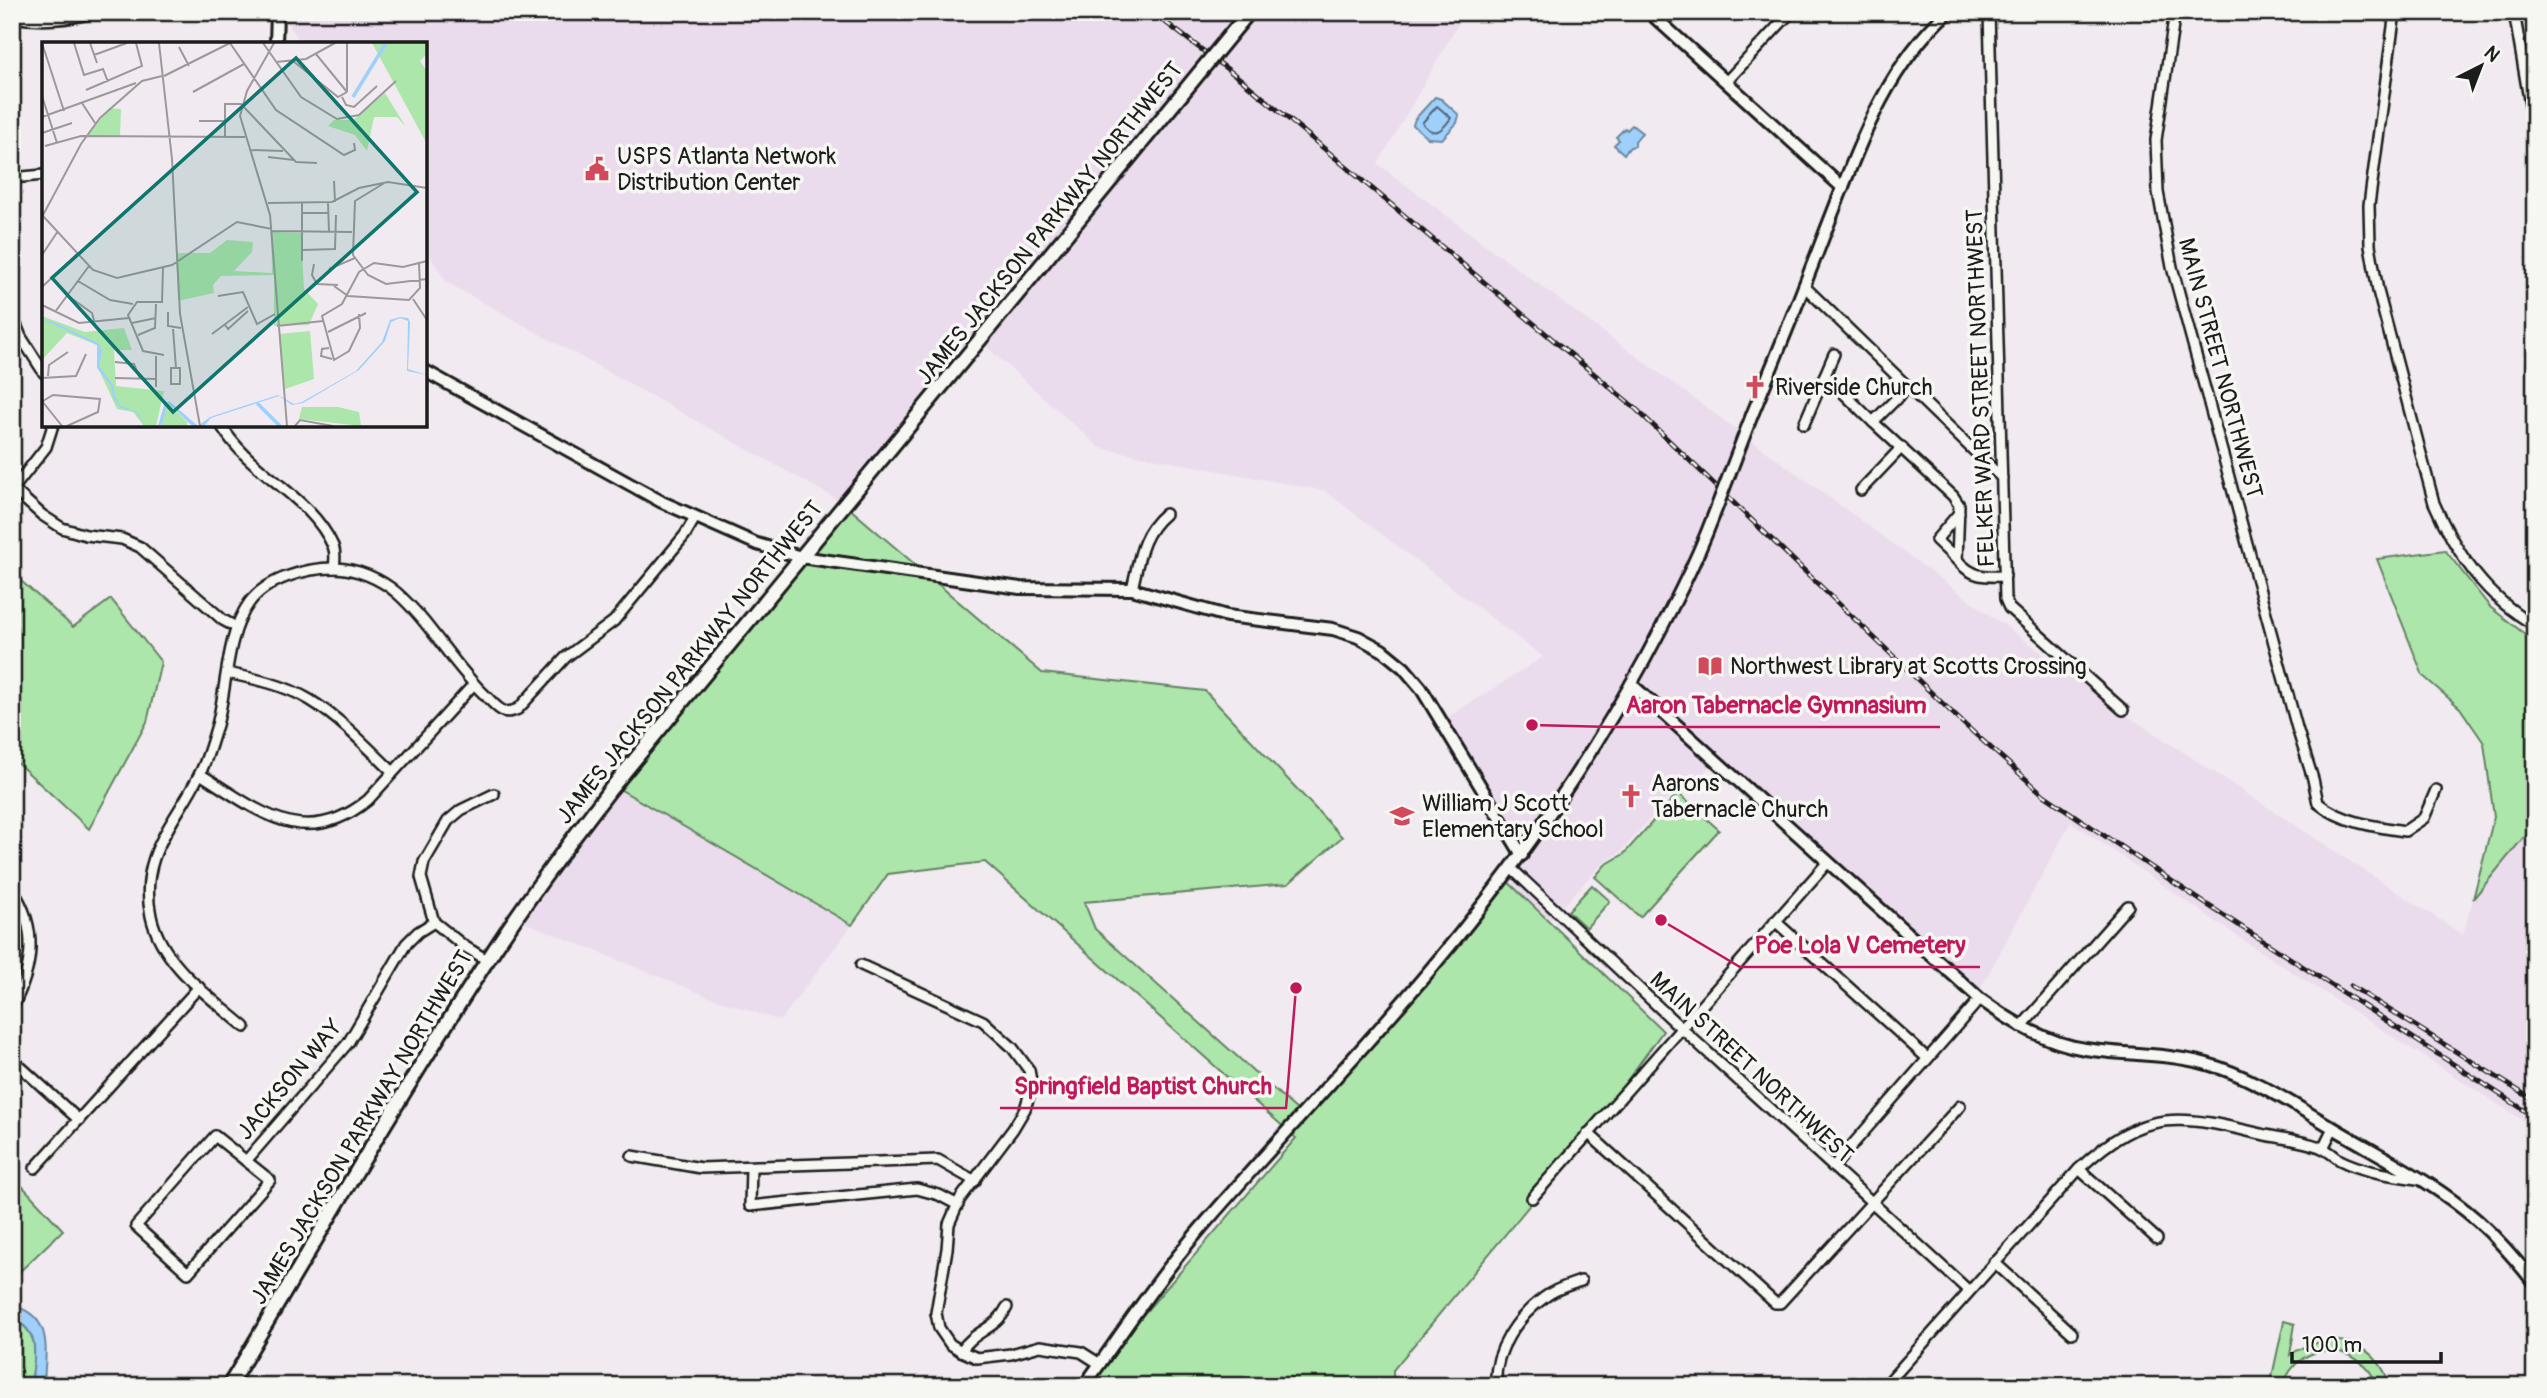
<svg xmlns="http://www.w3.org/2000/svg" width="2547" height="1398" font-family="Pangolin,sans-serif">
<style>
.built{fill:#ebdced}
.green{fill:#ade6ab;stroke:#648164;stroke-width:2}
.water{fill:#9fd0fb;stroke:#6b88a2;stroke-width:2}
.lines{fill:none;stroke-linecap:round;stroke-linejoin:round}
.shore{stroke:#506475;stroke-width:2}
.minor-casing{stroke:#1c1c1c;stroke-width:14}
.tertiary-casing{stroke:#1c1c1c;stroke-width:16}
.secondary-casing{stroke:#1c1c1c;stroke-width:18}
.minor{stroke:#f6f6f2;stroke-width:9}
.tertiary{stroke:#f6f6f2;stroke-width:10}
.secondary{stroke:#f6f6f2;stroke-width:12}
.rail-casing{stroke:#1c1c1c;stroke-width:5}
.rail{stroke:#f6f6f2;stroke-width:2.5;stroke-dasharray:8;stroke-linecap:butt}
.tertiary-bridge-casing{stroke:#1c1c1c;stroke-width:16;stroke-linecap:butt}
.secondary-bridge-casing{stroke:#1c1c1c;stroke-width:18;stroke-linecap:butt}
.tertiary-bridge{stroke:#f6f6f2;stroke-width:10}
.secondary-bridge{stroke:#f6f6f2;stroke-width:12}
.labels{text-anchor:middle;stroke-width:7;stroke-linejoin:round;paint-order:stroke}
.poi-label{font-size:23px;fill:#1c1c1c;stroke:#f6f6f2;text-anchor:start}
.street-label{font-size:23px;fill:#1c1c1c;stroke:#f6f6f2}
.inset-river{fill:none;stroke:#9fd0fb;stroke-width:3.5}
.inset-road{fill:none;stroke:#9c989b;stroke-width:2}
.view{fill:#0f766e;fill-opacity:0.15;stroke:#0f766e;stroke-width:3.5}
.inset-edge{fill:none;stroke:#1c1c1c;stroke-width:3.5}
.leader{fill:none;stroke:#c2185b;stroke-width:2.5}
.callout-dot{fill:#c2185b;stroke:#f6f6f2;stroke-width:2.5}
.callout-label{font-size:24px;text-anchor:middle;font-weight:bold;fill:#c2185b;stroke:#f6f6f2;stroke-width:7;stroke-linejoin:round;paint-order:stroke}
</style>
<rect width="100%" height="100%" fill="#f1eaf0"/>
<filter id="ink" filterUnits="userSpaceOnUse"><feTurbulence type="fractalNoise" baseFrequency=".0143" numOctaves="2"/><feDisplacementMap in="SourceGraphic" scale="14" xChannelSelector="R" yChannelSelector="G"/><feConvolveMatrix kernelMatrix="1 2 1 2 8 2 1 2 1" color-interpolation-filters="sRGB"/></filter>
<g filter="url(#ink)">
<g class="built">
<path d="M286 12H1465L1378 164 1535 282 2128 716 2463 935 2473 899 2524 838 2535 832V1128L2253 947 2071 822 1978 993 1721 755 1684 794 1677 788 1621 852 1603 863 1550 920 1500 874 1515 857 1479 787 1440 722 1543 657 1325 491 1100 448 979 340 842 502 446 282 425 248V44H301L285 18Z"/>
<path d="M611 784 852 925 780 1021 707 996 509 916 575 825Z"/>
</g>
<g class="green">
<path d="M842 502 1042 673 1205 691 1342 837 1288 884 1084 902 1095 929 1298 1111 1352 1056 1500 874 1663 1031 1586 1137 1393 1370V1386H1075L1104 1360 1296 1138 985 862 888 874 852 925 611 784Z"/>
<path d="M2445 550 2490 607 2535 642V832L2523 838 2473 899 2494 817 2484 743 2460 708 2423 676 2377 559Z"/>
<path d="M12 573 73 627 111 599 161 662 147 722 89 829 12 758Z"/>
<path d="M1678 793 1719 830 1640 917 1595 877 1605 865 1624 854Z"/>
<path d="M1592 885 1610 901 1586 928 1568 911Z"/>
<path d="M12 1175 63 1230 12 1279Z"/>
<path d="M12 1318C43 1333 34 1357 31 1386H12Z"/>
<path d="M2284 1321 2295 1324 2290 1355C2327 1329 2376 1338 2390 1386H2378C2360 1341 2299 1337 2283 1386H2270Z"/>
</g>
<g class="water">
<path d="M1435 97 1441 99 1459 115 1457 123 1442 139 1428 138 1413 125 1415 119Z"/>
<path d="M1632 125 1642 133 1635 141V146L1630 147 1624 154 1614 145 1619 140 1616 137 1625 128 1627 130Z"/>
<path d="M12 1305C55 1317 45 1351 44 1386H31C34 1357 43 1333 12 1318Z"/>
</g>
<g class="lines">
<path class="shore" d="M1437 106 1451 118C1442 131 1434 138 1422 123Z"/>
<g class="minor-casing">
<g id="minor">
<path d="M1989 12 2005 599 2009 608 2123 710"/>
<path d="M2175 12 2156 140 2158 192 2172 267 2297 728 2313 779 2318 803C2341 822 2376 827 2405 831L2424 818 2436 790"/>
<path d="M2395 12 2369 205 2370 245 2378 291 2434 503C2456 553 2486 598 2535 625"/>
<path d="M2514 12 2535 134"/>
<path d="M2529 12 2535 17"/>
<path d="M12 17C42 22 67 20 96 12"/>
<path d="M1726 82 1791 12"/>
<path d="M12 178 44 175"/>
<path d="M1804 286 2002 478"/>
<path d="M12 315 21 337 44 373"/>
<path d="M1834 354 1825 375 1873 422 1908 387"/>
<path d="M1873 422 1953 496 1959 505 1957 560C1972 577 1983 577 2005 576"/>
<path d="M1804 424 1825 375"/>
<path d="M221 425C249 473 310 495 333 546 336 553 335 561 334 568"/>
<path d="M12 488 42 515 62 528 86 535 122 539 140 547 223 620 236 627"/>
<path d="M13 489 46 447 53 425"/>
<path d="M1861 490 1902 447"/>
<path d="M1957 560 1936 540 1959 513"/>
<path d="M1132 589C1139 560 1141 534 1165 514"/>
<path d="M227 673C256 679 285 685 310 700 341 719 367 747 393 772"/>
<path d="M200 774C258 810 304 852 368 800L473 685"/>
<path d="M1512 869 1680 1027 1969 1291"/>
<path d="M12 889C39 929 33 968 12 1008"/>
<path d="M1775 921 1927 1058"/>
<path d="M487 960 464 946 434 922 421 877 424 862 448 821 461 810 494 794"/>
<path d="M861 965 983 1021 1012 1047 1029 1070 1032 1086 1025 1109 1013 1129 960 1199 949 1224 947 1249 936 1313 939 1328 950 1344 961 1351 977 1358 1011 1354 1040 1346 1081 1352 1100 1364"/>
<path d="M245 1027C209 996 162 965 151 916 138 855 175 824 199 775 207 761 212 741 217 725 227 688 226 635 249 603 266 579 306 568 334 568 356 568 381 579 397 593 431 623 453 666 487 697 492 702 497 708 503 711 509 713 513 711 518 709L566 657 614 621 685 535 695 518"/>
<path d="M2021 1027 2128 906"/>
<path d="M12 1059 79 1120"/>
<path d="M1588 1133 1775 1303H1780L1960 1106"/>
<path d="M215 1136 270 1180 188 1273 136 1226Z"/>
<path d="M2320 1146H2324L2333 1128"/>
<path d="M632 1156 701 1168 938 1160 975 1181"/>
<path d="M246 1161 348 1043 406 944 418 932 434 922"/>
<path d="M751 1167 750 1206 917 1189 939 1195 958 1205"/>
<path d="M1833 1167 1980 999"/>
<path d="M35 1168 199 987"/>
<path d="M2079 1169 2157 1239"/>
<path d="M1532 1198 1828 862"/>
<path d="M1994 1262 2072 1333"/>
<path d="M961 1351C974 1330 996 1330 1007 1307"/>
<path d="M1643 1384 1646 1386"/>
<path d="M1496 1386C1493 1351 1518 1316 1545 1297 1555 1289 1569 1285 1581 1281"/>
<path d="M1885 1386 2079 1169C2145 1106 2182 1115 2265 1135 2281 1138 2310 1142 2322 1148 2329 1151 2334 1156 2340 1160 2364 1172 2391 1175 2417 1179"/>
</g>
</g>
<g class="tertiary-casing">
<g id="tertiary">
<path d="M1649 12 1843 188"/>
<path d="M276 44 277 12"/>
<path d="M425 371 662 502 757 544 801 557 1020 588 1132 589 1227 616 1333 629 1358 637 1382 650 1404 668 1421 688 1522 855"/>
<path d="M1752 415C1777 355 1801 295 1824 235 1856 155 1882 71 1948 12"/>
<path d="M1631 684 1980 999C2012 1022 2046 1043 2085 1049 2125 1055 2167 1053 2207 1064 2251 1076 2291 1103 2330 1126 2380 1156 2434 1182 2478 1221 2499 1240 2518 1262 2535 1284"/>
<path d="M1084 1386C1122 1333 1158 1278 1200 1229 1275 1142 1356 1058 1430 970 1512 873 1584 770 1645 659 1670 612 1694 567 1713 517"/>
</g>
</g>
<g class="secondary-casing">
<g id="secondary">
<path d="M1240 23 1249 12"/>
<path d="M229 1386C316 1240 401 1092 494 950 530 895 569 843 609 791L1181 95"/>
</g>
</g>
<use href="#minor" class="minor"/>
<use href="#tertiary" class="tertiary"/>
<use href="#secondary" class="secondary"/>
<g class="rail-casing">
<g id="rail">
<path d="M1152 12 1243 81 1635 408 1965 725 2044 795 2203 902 2535 1117"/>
<path d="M2351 986 2535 1101"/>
</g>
</g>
<use href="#rail" class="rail"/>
<g class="tertiary-bridge-casing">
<path id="tertiary-bridge" d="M1713 517 1752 415"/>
</g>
<g class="secondary-bridge-casing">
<path id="secondary-bridge" d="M1181 95 1240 23"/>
</g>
<use href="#tertiary-bridge" class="tertiary-bridge"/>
<use href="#secondary-bridge" class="secondary-bridge"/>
</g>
</g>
<defs>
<g id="civic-bare" transform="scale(1.89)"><path d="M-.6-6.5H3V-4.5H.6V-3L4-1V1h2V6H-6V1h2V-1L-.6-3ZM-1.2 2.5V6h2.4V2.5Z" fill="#d1495b" stroke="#f6f6f2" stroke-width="2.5" paint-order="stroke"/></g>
<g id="church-bare" transform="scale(1.89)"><path d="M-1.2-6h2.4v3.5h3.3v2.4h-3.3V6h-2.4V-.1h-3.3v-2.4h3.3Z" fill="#d1495b" stroke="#f6f6f2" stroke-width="2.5" paint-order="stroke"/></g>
<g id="library-bare" transform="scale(1.89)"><path d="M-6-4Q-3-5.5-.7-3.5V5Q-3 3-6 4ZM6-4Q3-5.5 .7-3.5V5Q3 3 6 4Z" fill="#d1495b" stroke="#f6f6f2" stroke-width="2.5" paint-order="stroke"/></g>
<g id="school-bare" transform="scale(1.89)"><path d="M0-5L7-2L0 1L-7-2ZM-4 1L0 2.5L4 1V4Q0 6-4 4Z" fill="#d1495b" stroke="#f6f6f2" stroke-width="2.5" paint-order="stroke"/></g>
</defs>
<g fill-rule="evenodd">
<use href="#civic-bare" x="597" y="169"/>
<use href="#church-bare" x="1755" y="387"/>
<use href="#library-bare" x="1710" y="666"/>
<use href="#church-bare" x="1631" y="796"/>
<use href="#school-bare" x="1402" y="816"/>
</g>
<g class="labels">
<g class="poi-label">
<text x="617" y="164">USPS Atlanta Network<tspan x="617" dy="26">Distribution Center</tspan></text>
<text x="1775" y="395">Riverside Church</text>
<text x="1730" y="674">Northwest Library at Scotts Crossing</text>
<text x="1651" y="791">Aarons<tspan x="1651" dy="26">Tabernacle Church</tspan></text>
<text x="1422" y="811">William J Scott<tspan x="1422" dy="26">Elementary School</tspan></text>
</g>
<g class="street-label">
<text transform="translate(1049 223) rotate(-51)" y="8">JAMES JACKSON PARKWAY NORTHWEST</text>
<text transform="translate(2221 368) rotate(75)" y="8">MAIN STREET NORTHWEST</text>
<text transform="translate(1980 388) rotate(-92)" y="8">FELKER WARD STREET NORTHWEST</text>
<text transform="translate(689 662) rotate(-51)" y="8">JAMES JACKSON PARKWAY NORTHWEST</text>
<text transform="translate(1752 1067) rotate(43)" y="8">MAIN STREET NORTHWEST</text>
<text transform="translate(289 1079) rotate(-50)" y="8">JACKSON WAY</text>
<text transform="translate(361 1127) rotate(-59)" y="8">JAMES JACKSON PARKWAY NORTHWEST</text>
</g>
</g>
<g transform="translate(42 42)">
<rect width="385" height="385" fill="#f1eaf0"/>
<path d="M330 1H385V12L378 19 385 29V102ZM343 51 364 85 355 75H332L325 109 313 93 286 84 292 78H311ZM67 66 79 67 78 94 46 93ZM229 190 259 191 262 247 276 262 267 283 232 284V233L179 234 171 243 172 251 136 259 134 211H168L185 198 211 200 210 210 192 229 230 231ZM0 274 43 290 82 286 90 308H72L74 344 122 349 114 384H102L91 370 75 367 57 328 55 303 25 291 0 318ZM268 289 272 337 243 347 237 292ZM126 361 145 380V384H118ZM260 365H296L317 370 319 384 257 377Z" fill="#ade6ab"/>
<path d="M358 275 366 276 368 280 366 327 385 333 365 329 366 279 358 276 349 280 343 299 317 328 261 361 250 363 237 354 169 376 162 384H151L148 382 126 361 120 382 116 384 122 363 127 359 156 384 168 375 236 353 252 362 260 360 314 329 340 300 348 278ZM0 277 11 280 56 301 60 309 57 324 71 343 73 355 79 364 96 370 103 384 94 370 79 366 71 356 69 344 55 326V303Z" fill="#9fd0fb"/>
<path class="inset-river" d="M311 55 344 1M215 361 238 384"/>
<path class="inset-road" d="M0 1 22 69M32 1 42 33 61 27 66 40M48 1 55 21M117 1 130 117 138 272 158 384M188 1 234 68 302 113 313 108 312 101M221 1 259 55 295 77 317 73 354 39M232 1 205 49 198 74 228 173 245 384M137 5 147 24M274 12 305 50M52 13 85 1M251 19 296 55 305 50M234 20 264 17 293 1M122 34 188 1M44 48 100 24 94 1M151 50 202 22M305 50V1M0 54 15 101M300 55 304 63 312 65 335 44M40 61 53 81M0 75 94 41M157 79H183M0 91 30 81M183 95V62H199L254 120 275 121M3 104 39 94 203 95M208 108 241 109M226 115 252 118M292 139 293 160M344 140 313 159 311 213 326 233 344 242 385 237M226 161 290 160 317 146 346 140 385 146M260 161V219M286 161 287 190M260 171H286M1 174 51 228 75 236 130 223 195 180 230 187M0 175 39 102 58 76 100 39 120 34M230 189 310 190M260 208 293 207 294 173M0 213 16 189M272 222 270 233 275 242 296 243M121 226 120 260H95L86 273 101 309 122 313M287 227 313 216M36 239 68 258 91 262M292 244 306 254 367 258 378 246 377 220M0 245 36 211M25 253 50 271 53 282M176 254 201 250 215 282 233 272M371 257 385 278M0 263 37 281 87 276M13 270 47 224M126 270V284L139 286M317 272 318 286 307 309 292 318 280 274 300 262 317 230 332 221 361 225 385 219M90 281 114 276M183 283 186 287 206 269M235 284 281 279M131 287 134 326M286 290 324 271M170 292 206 265M96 293 113 286 114 262M287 306 280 307 279 314 290 317M73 320 92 322 98 337M129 326H138V342H129ZM6 334 7 323 26 310M0 336 34 334 44 312M73 336 114 337M114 345V314M0 359 20 384M1 359 11 353 58 357 56 370 25 384M253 384 258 378 291 384"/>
<path class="view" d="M254 16 375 150 131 370 10 236Z"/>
<rect width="385" height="385" class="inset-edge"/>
</g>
<path class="leader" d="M1532 725L1611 727H1940M1661 920L1740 967H1980M1296 988L1286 1108H1000"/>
<g class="callout-dot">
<circle cx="1532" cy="725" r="7"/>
<circle cx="1661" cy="920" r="7"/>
<circle cx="1296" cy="988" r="7"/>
</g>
<g class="callout-label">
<text x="1776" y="713">Aaron Tabernacle Gymnasium</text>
<text x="1860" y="953">Poe Lola V Cemetery</text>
<text x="1143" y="1094">Springfield Baptist Church</text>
</g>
<rect width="2547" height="1398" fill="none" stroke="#f6f6f2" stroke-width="42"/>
<rect x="21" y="21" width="2505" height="1356" fill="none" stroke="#1c1c1c" stroke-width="2.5" filter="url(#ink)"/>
<g transform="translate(2481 66) rotate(42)" stroke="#f6f6f2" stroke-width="5" paint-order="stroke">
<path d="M0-5L12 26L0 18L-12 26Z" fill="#1c1c1c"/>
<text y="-10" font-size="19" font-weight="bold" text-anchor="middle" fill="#1c1c1c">N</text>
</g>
<path d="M2292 1352v10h149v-10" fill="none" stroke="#1c1c1c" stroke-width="3.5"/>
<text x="2302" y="1352" font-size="21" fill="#1c1c1c" stroke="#f6f6f2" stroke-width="5" paint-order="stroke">100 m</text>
</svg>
